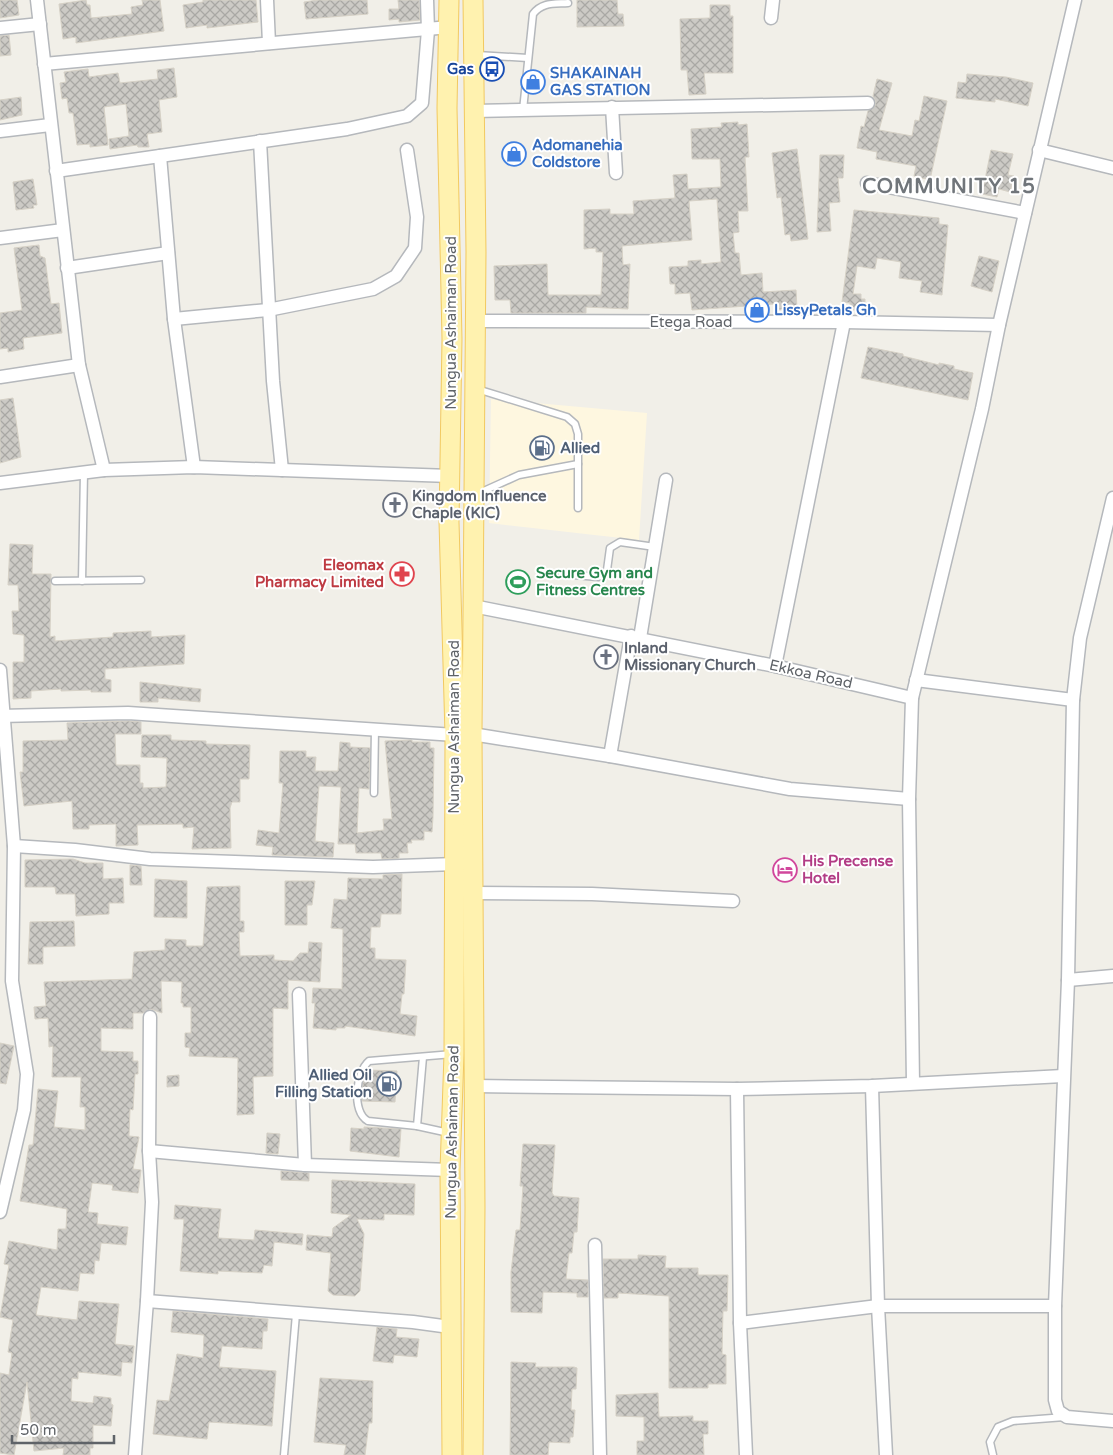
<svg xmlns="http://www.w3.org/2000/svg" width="1113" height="1455" font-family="'Varela Round',sans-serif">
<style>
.commercial{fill:#fef7e0}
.building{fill:url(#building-cross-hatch);stroke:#d6d1c6}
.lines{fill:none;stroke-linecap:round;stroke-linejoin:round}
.lane-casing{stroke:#b5b8bc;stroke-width:9}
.street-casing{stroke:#b5b8bc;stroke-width:15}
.primary-casing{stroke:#f2c960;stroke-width:21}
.lane{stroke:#fff;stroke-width:6}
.street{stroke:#fff;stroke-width:12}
.primary{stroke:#fff2af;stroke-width:19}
.labels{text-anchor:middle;stroke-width:4;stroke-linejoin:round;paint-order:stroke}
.transit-label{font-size:15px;font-weight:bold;fill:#164399;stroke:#fff;text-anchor:end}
.shop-label{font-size:15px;font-weight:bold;fill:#366cbe;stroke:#fff;text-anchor:start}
.street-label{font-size:15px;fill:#5f6368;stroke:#fff}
.service-label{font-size:15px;font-weight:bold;fill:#4e5e75;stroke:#fff;text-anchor:start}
.worship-label{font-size:15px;font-weight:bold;fill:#5b616d;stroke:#fff;text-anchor:start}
.health-label{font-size:15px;font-weight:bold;fill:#be3a42;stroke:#fff;text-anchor:end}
.leisure-label{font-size:15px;font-weight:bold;fill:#27864d;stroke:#fff;text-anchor:start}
.hotel-label{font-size:15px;font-weight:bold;fill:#b23c85;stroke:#fff;text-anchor:start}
.district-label{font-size:20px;font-weight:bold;letter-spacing:1px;fill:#70757a;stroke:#fff}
</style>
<defs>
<pattern id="building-cross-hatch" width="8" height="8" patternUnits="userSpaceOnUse" patternTransform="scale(1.25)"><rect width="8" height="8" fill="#cccac5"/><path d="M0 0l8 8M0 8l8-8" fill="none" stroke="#a9a8a4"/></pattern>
</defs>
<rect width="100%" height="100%" fill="#f1efe8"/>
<path class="commercial" d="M491 399 647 413 639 540 489 523Z"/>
<g class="building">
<path d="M0 0H17L19 15 0 18Z"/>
<path d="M86 0 87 5H90L91 18 132 14 131 7 143 5 142 0H160L164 31 76 43V37L63 39 59 4Z"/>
<path d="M203 0H256L258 22 207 28V25L186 28 183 5 203 2Z"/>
<path d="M318 0H367L368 14 306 19 304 2Z"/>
<path d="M398 0H419L420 20 399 22V19L389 20V9H399Z"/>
<path d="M577 0H617L618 14H623L624 26 577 27Z"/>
<path d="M710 5H730V16H733V73H704L706 94 689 95 687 70H681L680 19 710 18Z"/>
<path d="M9 35 11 55 0 56V36Z"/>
<path d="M174 68 177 97 159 100 162 132 147 134 149 147H138L137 145 110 149 109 139 129 136 126 104 104 107 108 145 90 147V144L77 145 73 113H69L67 98 62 99 60 83 66 82 64 72 88 69 89 77 118 73 120 83 158 79 157 70Z"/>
<path d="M967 74 1006 77 1033 83 1028 106 995 99V102L956 98 958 82 966 83Z"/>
<path d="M877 79 892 83 879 130 912 136 915 120 919 121 924 96 947 101 930 180 914 176 916 166 876 159 877 152 857 148 861 126 864 127 868 111 875 106 876 102 873 96Z"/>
<path d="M21 97 22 115 0 120V100Z"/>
<path d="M738 122V125L747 124 749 157H745L748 211H738L739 232 733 233 735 253H739L741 275 762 273 763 292 796 290 797 309 775 310 774 304 692 310 690 293 675 294V284H670L669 267 688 266V261L701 260V264L721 262 717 199 689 201 692 240 622 246 623 265 630 264 628 309 586 307V313H511L510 300H495L494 266 547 264 548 295H601L603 252H596V248L584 249V210L610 209V214H634L633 201 675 198 673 175 687 174 688 189 721 187 720 159H692L691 129 722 127 721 123Z"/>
<path d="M797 149 808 239 791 241 790 234 785 235 781 197 777 198 772 153Z"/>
<path d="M991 150 1013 154 1008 175 1014 176 1010 192 999 189 997 197 982 194Z"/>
<path d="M820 155H844L843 178H838L840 202 829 203 831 231 817 232Z"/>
<path d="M33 179 37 205H33L34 208 16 210 13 182Z"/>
<path d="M854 210 939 218V224L948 225 942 295 920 292 922 281 899 278 901 262 877 258 875 269 857 266 853 294H861V299H865V310H850V303L842 302Z"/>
<path d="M39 245 40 256 45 258 51 304 59 303 62 333 23 338 24 349 8 352V348L0 349V313L22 310 14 248Z"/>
<path d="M979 256 999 261 992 292 971 286Z"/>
<path d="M868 347 903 354V356L939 365V363L954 366V369L973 373 968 400 861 378Z"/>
<path d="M13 398 21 457 0 463V400Z"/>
<path d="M10 544 33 545 32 574H51L50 637 55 636V641L113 637V633L151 631V637L185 635 184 664 105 669V679L111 680V692H91V690L61 691V689L31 691V698L13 699V662H24V635L13 634 12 611H19L18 585H8Z"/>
<path d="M140 682 201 689 200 702 158 698V702H140Z"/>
<path d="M128 721 141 722V734H115L116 765H140V783H143V788L166 787 167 758 141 757 142 735H171V740L206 741V744L250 745 249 779H240V802H232L230 808 231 848 192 849 194 827 183 828V824L137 825 138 845 116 846V824L89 825V829H73L72 801 24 806 20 772H23V741L68 740 67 723Z"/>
<path d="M412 740V742H430V748H434L433 817 432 832 424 831V840H411L412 843H407L408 853H399V858L382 859 381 853H356L355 844H338L341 787 319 786 315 841 334 843 333 857 272 855 273 847 256 845 258 830 279 833 283 783H279L280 751H306V757H316L315 771H338L340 742 350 743V747L370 748 369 789 359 788 357 833 384 830 383 819H392L385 741Z"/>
<path d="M73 859 85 863H103V879L123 878 124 903H109V914L76 916 75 894H56L55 887H25V860Z"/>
<path d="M130 865 141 866 142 885H130Z"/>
<path d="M402 874 401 914H381L380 927H371L370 948H375V959L406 960 404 994H402L400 1014 417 1016 415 1036 345 1026V1028H336V1030L313 1028 315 1003H312L313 988 342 989 343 929 331 928 334 899 347 900 348 878 383 879V875Z"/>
<path d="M155 879 187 881V918L154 917Z"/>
<path d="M285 881H315L312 905H307V925H285Z"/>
<path d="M240 886V921H244V932H239L240 956 274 955V960L293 961 300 953H308L309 942 322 943 320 982 288 980V1009L273 1008V1076L253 1077 254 1114 237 1115 238 1058 189 1056 190 1048 185 1047V1033H191V1007H183V1003H181L182 982 161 981 162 1013 151 1009 143 1013H133V1029L101 1028V1051L133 1052V1061H138V1074H135L133 1110 130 1109 129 1136 139 1137 133 1169 141 1170 138 1193 112 1190 113 1185 92 1183 88 1212 98 1213 97 1224 128 1227 126 1245 101 1243 99 1261 95 1260 94 1274 80 1273 78 1291 41 1287 36 1315 77 1320 79 1301 119 1304 115 1344 134 1346 132 1363 122 1362 121 1376 78 1372V1379L72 1378 71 1401 93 1403 94 1396 111 1398V1404L113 1405 111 1426 93 1425V1448H90V1455H63L64 1448 34 1451 27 1382 14 1455 0 1453V1373L9 1375 12 1353 8 1352 13 1320 0 1317 9 1265 4 1264 9 1241 57 1250 58 1229H66L67 1209 20 1201 29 1145H33L38 1089 58 1091 54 1127 85 1130V1107H80L81 1077H52L53 1046 49 1047 48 1018 35 1019 34 1007 46 1006 44 982 132 979 134 952 165 950V939L186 940V946H203L207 887Z"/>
<path d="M74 921 75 946 43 947V964H28L30 922Z"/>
<path d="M0 1043 14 1046 6 1084 0 1083Z"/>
<path d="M368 1070 397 1071 395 1102 362 1101 363 1083Z"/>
<path d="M179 1075V1086L167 1087V1076Z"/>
<path d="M364 1127 401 1129 399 1157 350 1151 351 1128 364 1129Z"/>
<path d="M267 1133 280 1134 278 1154 266 1153Z"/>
<path d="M523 1144 555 1145 552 1193 554 1196 579 1198 577 1232H574L572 1253H569L566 1279 588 1280V1297H577V1293L543 1292 542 1313 511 1312V1272L516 1230H520L523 1186H520Z"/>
<path d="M281 1171 309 1173V1181L281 1180Z"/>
<path d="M332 1180 415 1184 414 1215 384 1214V1220L357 1219 364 1234 360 1291 355 1296 333 1295 328 1291 331 1253 306 1250 307 1235 332 1237 333 1228 351 1215 331 1213Z"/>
<path d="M175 1205 221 1209 218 1238 254 1240 255 1230 289 1233 303 1234 302 1245 274 1242 272 1266 264 1265 262 1273 218 1271V1274L180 1271 184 1219H174Z"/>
<path d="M638 1255 666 1256 665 1268H698V1275H728L727 1311H723L722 1354 726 1355V1384H708V1388H669V1296L618 1293V1298H604L603 1259H638Z"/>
<path d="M173 1311 268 1319 267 1331H263L262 1349 222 1346 219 1367 276 1371 272 1426 209 1422 207 1439 153 1434 157 1400 169 1401 177 1354 203 1358 204 1335 171 1332Z"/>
<path d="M377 1327 397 1329 396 1337 419 1339 417 1357 394 1355 393 1363 373 1361Z"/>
<path d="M511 1362 536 1363 535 1367H574L577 1368 576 1389H572L571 1410H575L573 1437H570V1443L549 1442 548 1455H510Z"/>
<path d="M320 1378 373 1381 372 1423H369L365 1455H344L346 1445 314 1442Z"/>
<path d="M658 1393 659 1417 693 1416V1421H708V1434H703L704 1455H637V1441H644V1417L616 1416V1395Z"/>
</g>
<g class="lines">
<g class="lane-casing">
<g id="lane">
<path d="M477 55 528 58"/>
<path d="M523 110 533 14C542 2 554 4 568 3"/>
<path d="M477 389 567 417 575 424 578 434V508"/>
<path d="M477 494 519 475 578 464"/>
<path d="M562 574 598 577 604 575 607 570 610 548 620 542 655 547"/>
<path d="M55 581 141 580"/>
<path d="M82 581 84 472"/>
<path d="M374 793 375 728"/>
<path d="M417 1126 423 1057"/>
<path d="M449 1133 417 1126 368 1121C351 1112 356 1072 369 1061L453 1054"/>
<path d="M284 1455 296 1314"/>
<path d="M993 1455 990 1442 998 1427 1013 1421 1065 1417"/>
</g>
</g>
<g class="street-casing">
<g id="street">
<path d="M37 0 79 365 104 470"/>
<path d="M267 0 269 43"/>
<path d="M771 18 773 0"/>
<path d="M0 28 40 24"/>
<path d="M44 64 449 27"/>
<path d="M612 107 616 173"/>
<path d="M474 111 868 103"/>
<path d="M0 131 50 125"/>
<path d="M260 141 273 381 282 470"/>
<path d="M1039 150 1113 168"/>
<path d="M160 156 174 319 194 467"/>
<path d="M56 171 347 129 407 116 422 103 428 30 427 0"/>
<path d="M867 183 1025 213"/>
<path d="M0 238 63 230"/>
<path d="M67 268 168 253"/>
<path d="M174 319 268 310 373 289 396 276 415 248 417 217 407 150"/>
<path d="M474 321 844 322 999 325"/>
<path d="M0 377 79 365"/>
<path d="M0 483 104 470 194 467 450 476"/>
<path d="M1113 498 1080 638 1073 700 1068 980 1055 1306V1400L1058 1411 1067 1417 1113 1421"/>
<path d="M473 606 775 666 912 698"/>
<path d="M640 638 666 480"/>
<path d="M775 666 844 322"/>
<path d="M0 670 14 846 12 981 27 1074 24 1110 0 1212"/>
<path d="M916 680 1073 700"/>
<path d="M0 716 128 713 455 735"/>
<path d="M472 734 610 756 790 789 909 799"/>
<path d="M610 756 631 636"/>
<path d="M14 846 75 850 150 859 373 867 455 864"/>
<path d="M474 893 592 894 733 901"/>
<path d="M1068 980 1113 976"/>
<path d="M299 994 305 1165"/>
<path d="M913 1083 909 799 912 698 982 409 999 325 1075 0"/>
<path d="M475 1086 737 1089 872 1086 1063 1076"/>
<path d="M872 1086 878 1306 886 1455"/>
<path d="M737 1089 740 1323 746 1455"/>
<path d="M149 1151 305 1165 450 1170"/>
<path d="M595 1245 600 1455"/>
<path d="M147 1301 413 1322 450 1327"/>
<path d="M740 1323 878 1306H1055"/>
<path d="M135 1455 147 1301 152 1202 149 1151 150 1017"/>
</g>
</g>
<g class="primary-casing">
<g id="primary">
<path d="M449 0 447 108 452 339 449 522 455 735 454 1054 450 1170 452 1455"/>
<path d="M473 1455 475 1207 472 734 476 252 473 0"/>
</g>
</g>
<use href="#lane" class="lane"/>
<use href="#street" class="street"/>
<use href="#primary" class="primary"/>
</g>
<defs>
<g id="bus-ring" transform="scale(1.25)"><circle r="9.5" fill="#fff" stroke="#1a4fb4" stroke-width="1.5"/><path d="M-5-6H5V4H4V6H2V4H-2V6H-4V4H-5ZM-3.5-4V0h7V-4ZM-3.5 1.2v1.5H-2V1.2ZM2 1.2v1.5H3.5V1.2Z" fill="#1a4fb4"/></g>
<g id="shop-ring" transform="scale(1.25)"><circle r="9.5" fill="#fff" stroke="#3f7fe0" stroke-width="1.5"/><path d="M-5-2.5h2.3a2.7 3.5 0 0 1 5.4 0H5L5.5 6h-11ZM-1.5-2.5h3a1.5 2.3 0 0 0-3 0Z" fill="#3f7fe0"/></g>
<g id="fuel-ring" transform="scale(1.25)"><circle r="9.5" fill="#fff" stroke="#5c6f8a" stroke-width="1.5"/><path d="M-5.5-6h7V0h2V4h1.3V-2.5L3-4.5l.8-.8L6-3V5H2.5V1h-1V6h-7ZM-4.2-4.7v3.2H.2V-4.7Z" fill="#5c6f8a"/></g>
<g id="church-ring" transform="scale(1.25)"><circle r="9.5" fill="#fff" stroke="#6b7280" stroke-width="1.5"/><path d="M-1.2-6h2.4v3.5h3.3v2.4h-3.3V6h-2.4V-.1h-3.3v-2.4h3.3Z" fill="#6b7280"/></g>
<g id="pharmacy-ring" transform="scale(1.25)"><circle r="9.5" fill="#fff" stroke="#e0444e" stroke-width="1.5"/><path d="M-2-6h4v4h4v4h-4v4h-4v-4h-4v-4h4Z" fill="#e0444e"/></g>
<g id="stadium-ring" transform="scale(1.25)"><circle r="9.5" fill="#fff" stroke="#2e9e5b" stroke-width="1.5"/><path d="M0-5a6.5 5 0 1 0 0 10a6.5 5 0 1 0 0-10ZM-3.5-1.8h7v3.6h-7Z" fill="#2e9e5b"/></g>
<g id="hotel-ring" transform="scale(1.25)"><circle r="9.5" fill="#fff" stroke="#d1479c" stroke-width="1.5"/><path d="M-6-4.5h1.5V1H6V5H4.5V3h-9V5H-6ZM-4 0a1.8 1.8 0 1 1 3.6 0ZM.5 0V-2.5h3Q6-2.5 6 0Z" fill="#d1479c"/></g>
</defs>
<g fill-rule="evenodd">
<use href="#bus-ring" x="492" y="69"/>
<use href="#shop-ring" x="533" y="82"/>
<use href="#shop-ring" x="514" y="154"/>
<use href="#shop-ring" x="757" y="310"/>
<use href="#fuel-ring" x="542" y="448"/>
<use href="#church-ring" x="395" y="505"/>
<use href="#pharmacy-ring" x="402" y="574"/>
<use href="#stadium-ring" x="518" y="582"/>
<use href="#church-ring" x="606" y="657"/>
<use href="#hotel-ring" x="785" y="870"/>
<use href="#fuel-ring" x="389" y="1084"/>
</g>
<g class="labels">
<g class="transit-label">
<text x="474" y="74">Gas</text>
</g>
<g class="shop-label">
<text x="550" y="78">SHAKAINAH<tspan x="550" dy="17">GAS STATION</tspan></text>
<text x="532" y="150">Adomanehia<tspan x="532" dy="17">Coldstore</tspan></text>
<text x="774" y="315">LissyPetals Gh</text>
</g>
<g class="street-label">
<text x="691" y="327">Etega Road</text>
<text transform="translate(451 323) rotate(-90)" y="5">Nungua Ashaiman Road</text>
<text transform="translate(811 674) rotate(13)" y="5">Ekkoa Road</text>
<text transform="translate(454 727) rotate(-90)" y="5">Nungua Ashaiman Road</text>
<text transform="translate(452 1132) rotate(-89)" y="5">Nungua Ashaiman Road</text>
</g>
<g class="service-label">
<text x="560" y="453">Allied</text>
<text x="372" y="1080" text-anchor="end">Allied Oil<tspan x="372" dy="17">Filling Station</tspan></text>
</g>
<g class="worship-label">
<text x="412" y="501">Kingdom Influence<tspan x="412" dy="17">Chaple (KIC)</tspan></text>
<text x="624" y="653">Inland<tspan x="624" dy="17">Missionary Church</tspan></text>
</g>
<g class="health-label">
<text x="384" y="570">Eleomax<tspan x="384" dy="17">Pharmacy Limited</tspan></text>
</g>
<g class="leisure-label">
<text x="536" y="578">Secure Gym and<tspan x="536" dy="17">Fitness Centres</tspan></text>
</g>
<g class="hotel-label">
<text x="802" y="866">His Precense<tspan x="802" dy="17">Hotel</tspan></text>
</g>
<g class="district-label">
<text x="949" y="193">COMMUNITY 15</text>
</g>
</g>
<path d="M12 1435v8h102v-8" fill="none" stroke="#5f6368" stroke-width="2.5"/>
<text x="20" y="1435" font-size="15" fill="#5f6368" stroke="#ffffff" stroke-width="4" paint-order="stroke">50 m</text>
</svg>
